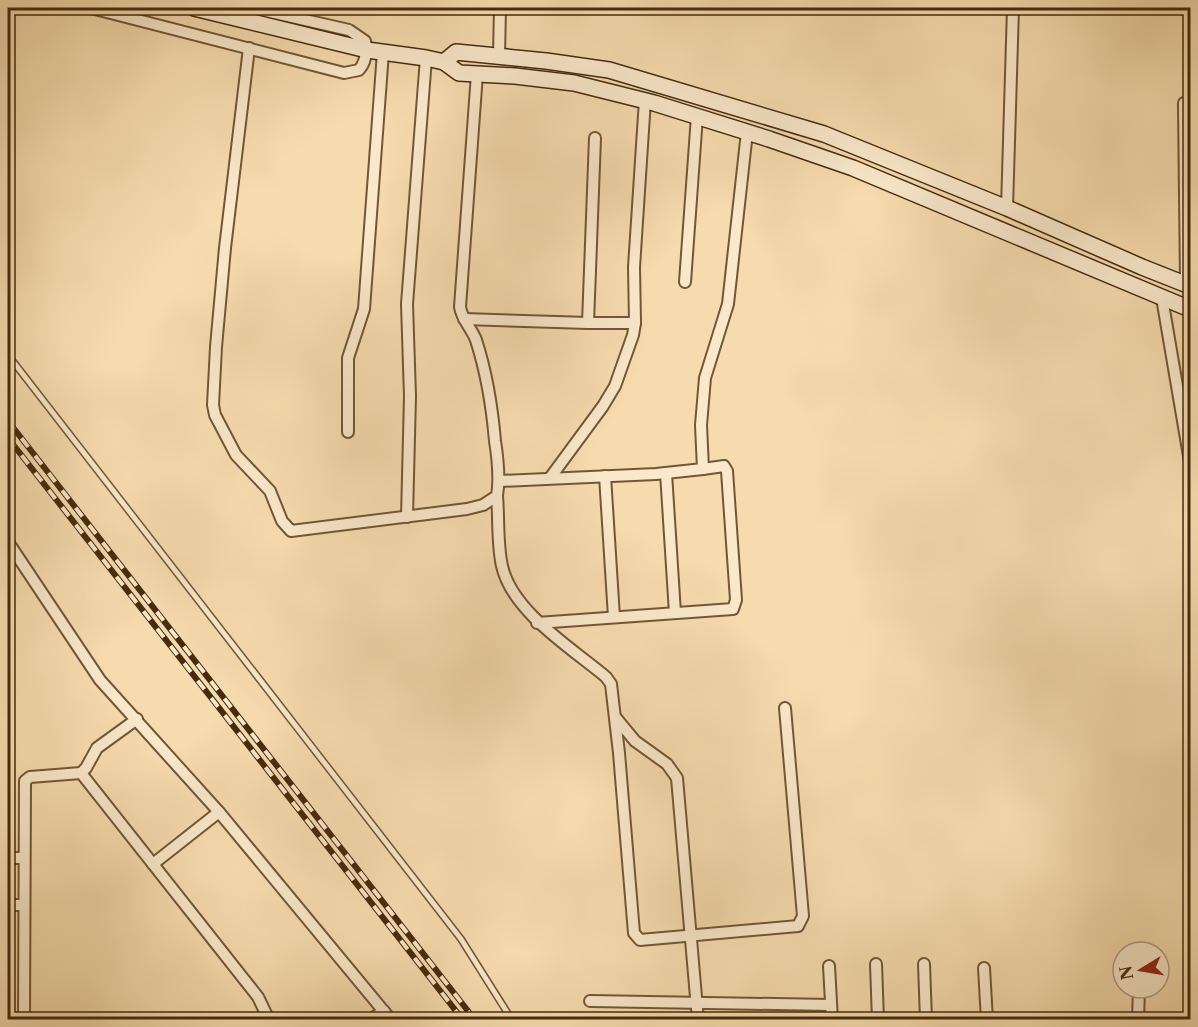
<svg xmlns="http://www.w3.org/2000/svg" width="1198" height="1027" font-family="'Libre Caslon Text',serif">
<style>
.lines{fill:none;stroke-linecap:round;stroke-linejoin:round}
.service-casing{stroke:#725735;stroke-width:8}
.minor-casing{stroke:#725735;stroke-width:14}
.secondary-casing{stroke:#462b0d;stroke-width:18}
.service{stroke:#f9e8ca;stroke-width:5}
.minor{stroke:#f9e8ca;stroke-width:10}
.secondary{stroke:#f9e8ca;stroke-width:15}
.rail-casing{stroke:#462b0d;stroke-width:6}
.rail{stroke:#f9e8ca;stroke-width:4;stroke-dasharray:11;stroke-linecap:butt}
</style>
<rect width="100%" height="100%" fill="#f6dbae"/>
<filter id="stains"><feTurbulence type="fractalNoise" baseFrequency=".00333" numOctaves="4"/><feColorMatrix values="0 0 0 0 .2 0 0 0 0 .09 0 0 0 0 .02 0 0 0 .5 -.17"/></filter>
<radialGradient id="worn" r=".72"><stop offset=".6" stop-color="#630" stop-opacity="0"/><stop offset="1" stop-color="#630" stop-opacity=".3"/></radialGradient>
<g class="lines">
<g class="service-casing">
<path id="service" d="M8 355 461 939 512 1020"/>
</g>
<g class="minor-casing">
<g id="minor">
<path d="M91 8 344 73 359 70C366 62 367 52 365 41L349 30 252 8"/>
<path d="M249 48 225 248 216 347 213 405 215 415 236 455 270 491 282 521 291 531 467 509 483 505 497 496C500 478 498 460 495 441 492 406 487 374 476 340 472 329 462 320 460 307L477 74"/>
<path d="M499 56 500 8"/>
<path d="M1184 103 1186 284"/>
<path d="M1007 208 1013 8"/>
<path d="M685 282 697 116"/>
<path d="M1162 298 1190 462"/>
<path d="M464 319 588 323H635"/>
<path d="M588 323 595 138"/>
<path d="M348 432V358L364 309 383 52"/>
<path d="M666 473 675 613"/>
<path d="M605 476 614 617"/>
<path d="M550 478 603 406 615 386 633 335 635 323 634 267 645 100"/>
<path d="M500 481 656 474 703 469 701 425 705 378 728 304 747 132"/>
<path d="M497 496C499 519 497 544 502 566 512 612 573 649 606 677L611 684 619 753 634 933 640 940 798 926 803 916 785 708"/>
<path d="M407 517 410 396 407 304 426 58"/>
<path d="M8 542 100 680 219 812 391 1020"/>
<path d="M537 623 733 609 736 600 727 471 724 466 703 469"/>
<path d="M616 718 635 741 667 764 677 778 698 1020"/>
<path d="M81 773 258 997 269 1020"/>
<path d="M8 858H24"/>
<path d="M153 864 219 812"/>
<path d="M8 905H24"/>
<path d="M876 964 878 1020"/>
<path d="M924 964 926 1020"/>
<path d="M829 966 832 1020"/>
<path d="M984 968 987 1020"/>
<path d="M590 1001 831 1005"/>
<path d="M24 1020 25 781 30 777 81 773 86 768 97 748 137 719"/>
<path d="M370 1020 384 1011"/>
<path d="M1138 1020 1139 988"/>
</g>
</g>
<g class="secondary-casing">
<g id="secondary">
<path d="M194 8 367 50 426 58 444 62 459 73 515 76 574 83 654 103 769 139 853 168 1190 309"/>
<path d="M444 62 456 52 546 61 609 70 824 134 1007 208 1142 267 1190 286"/>
</g>
</g>
<use href="#service" class="service"/>
<use href="#minor" class="minor"/>
<use href="#secondary" class="secondary"/>
<g class="rail-casing">
<g id="rail">
<path d="M8 421 475 1020"/>
<path d="M8 438 463 1020"/>
</g>
</g>
<use href="#rail" class="rail"/>
</g>
<rect width="1198" height="1027" fill="none" stroke="#f6dbae" stroke-width="30"/>
<rect x="9" y="9" width="1180" height="1009" fill="none" stroke="#462b0d" stroke-width="3"/>
<rect x="15" y="15" width="1168" height="997" fill="none" stroke="#462b0d" stroke-width="1.5"/>
<g transform="translate(1141 970) rotate(259)"><circle r="28" fill="#f9e8ca" stroke="#b19c7e" stroke-width="1.5"/>
<path d="M0-4.5L10 22L0 15L-10 22Z" fill="#8f2418"/>
<text y="-9" font-size="16" font-weight="bold" text-anchor="middle" fill="#462b0d">N</text>
</g>
<rect width="100%" height="100%" filter="url(#stains)"/>
<rect width="100%" height="100%" fill="url(#worn)"/>
</svg>
